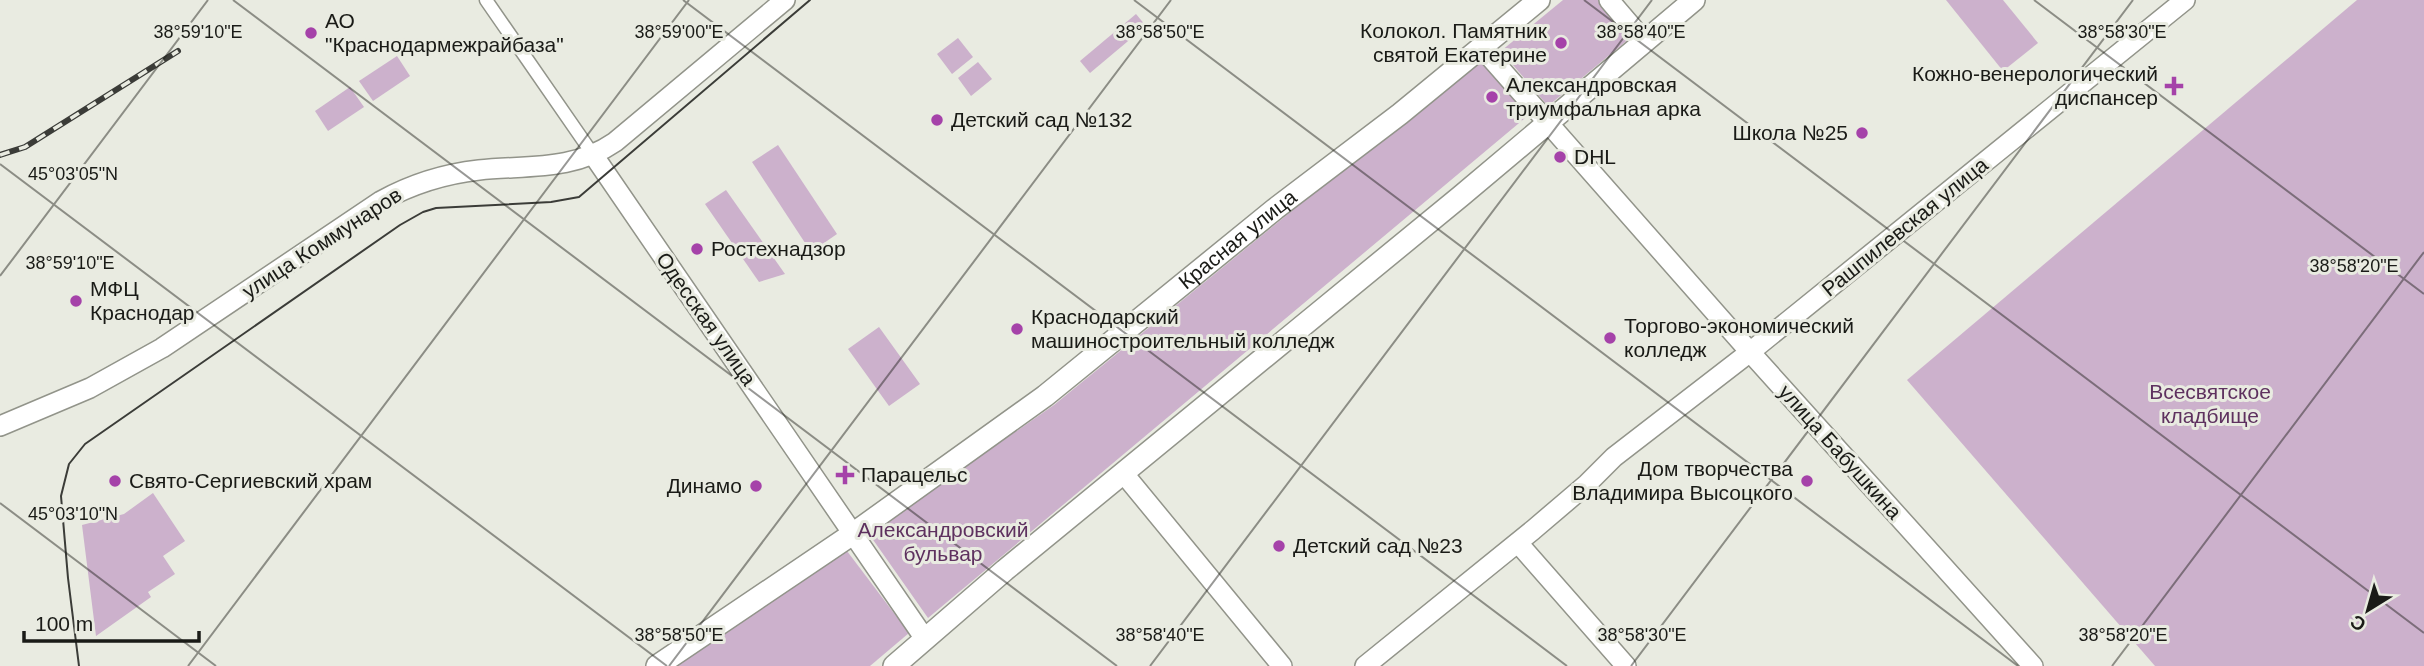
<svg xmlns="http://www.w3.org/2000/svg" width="2424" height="666" font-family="Arial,sans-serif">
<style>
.green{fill:#ccb1cc}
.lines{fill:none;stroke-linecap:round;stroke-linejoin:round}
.street-casing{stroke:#92948a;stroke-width:15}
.secondary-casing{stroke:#92948a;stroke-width:22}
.primary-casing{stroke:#92948a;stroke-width:24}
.street{stroke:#fff;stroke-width:12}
.secondary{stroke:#fff;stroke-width:19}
.primary{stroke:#fff;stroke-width:21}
.tram{stroke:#3b3c38;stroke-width:2}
.rail-casing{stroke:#3b3c38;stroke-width:6}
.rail{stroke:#e9ebe1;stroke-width:3.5;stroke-dasharray:10;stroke-linecap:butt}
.ticks{fill:none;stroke:#1a1b17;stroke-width:2;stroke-opacity:0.45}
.poi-dot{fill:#a542a9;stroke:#e9ebe1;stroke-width:2.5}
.labels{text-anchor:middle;stroke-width:6;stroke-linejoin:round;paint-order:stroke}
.poi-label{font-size:21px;fill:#1a1b17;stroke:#e9ebe1;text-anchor:start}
.street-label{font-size:21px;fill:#1a1b17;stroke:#e9ebe1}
.park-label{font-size:21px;fill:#5e315f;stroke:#e9ebe1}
.ticks-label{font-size:18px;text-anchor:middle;fill:#1a1b17;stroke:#e9ebe1;stroke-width:6;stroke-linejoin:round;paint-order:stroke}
</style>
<rect width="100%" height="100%" fill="#e9ebe1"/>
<g class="green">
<path d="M1563 0H1598L1630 38 1548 106 1501 51Z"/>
<path d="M1946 0H2003L2038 43 2003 71Z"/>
<path d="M2357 0H2424V666H2155L1907 380Z"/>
<path d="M1136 14 1146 26 1090 73 1080 61Z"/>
<path d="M958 38 973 57 952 74 937 54Z"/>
<path d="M397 56 410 76 373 101 359 81Z"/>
<path d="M1482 56 1531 113 928 618 869 534 1054 405Z"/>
<path d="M978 62 992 79 971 96 958 78Z"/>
<path d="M350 87 364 107 328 131 315 111Z"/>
<path d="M778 145 837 234 811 252 752 162Z"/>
<path d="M726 190 785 274 759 282 705 204Z"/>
<path d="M879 327 920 384 889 406 848 349Z"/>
<path d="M153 493 185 541 163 556 175 574 148 592 151 597 96 636 82 525 124 514Z"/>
<path d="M847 551 909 633 870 666H676Z"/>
</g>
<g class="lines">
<g class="street-casing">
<path id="street" d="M486 0 594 156"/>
</g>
<g class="secondary-casing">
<g id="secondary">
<path d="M1609 0 1644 41"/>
<path d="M1482 48 1750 352 2033 666"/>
<path d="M594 156 925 639"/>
<path d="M0 426 90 388 162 348 381 201C412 184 443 174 479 170 528 165 573 171 615 142L785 0"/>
<path d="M1124 474 1282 666"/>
<path d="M1518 543 1626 666"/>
<path d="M1365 666 1533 530 1587 484 1614 457 1750 352 2185 0"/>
</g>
</g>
<g class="primary-casing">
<g id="primary">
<path id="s1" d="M657 666 854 533 1045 396 1275 209 1400 114 1539 0"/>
<path d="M894 666 1005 570 1461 196 1694 0"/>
</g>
</g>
<use href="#street" class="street"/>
<use href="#secondary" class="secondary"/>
<use href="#primary" class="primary"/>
<path class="tram" d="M79 666 68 578 61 496 69 464 85 444 400 225 423 212 436 208 551 202 579 197 810 0"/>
<g class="rail-casing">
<path id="rail" d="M0 155 25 147 178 51"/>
</g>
<use href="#rail" class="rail"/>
</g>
<path class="ticks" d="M233 0 1117 666M683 0 1567 666M1134 0 2018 666M1584 0 2424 633M2034 0 2424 294M0 164 667 666M0 276 208 0M0 503 216 666M188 666 689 0M669 666 1171 0M1150 666 1652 0M1631 666 2133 0M2112 666 2424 252"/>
<g class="poi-dot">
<circle cx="311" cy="33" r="7"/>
<circle cx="1561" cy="43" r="7"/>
<path d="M2170.5 75.5h7v7h7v7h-7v7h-7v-7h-7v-7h7z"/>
<circle cx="1492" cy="97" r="7"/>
<circle cx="937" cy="120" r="7"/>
<circle cx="1862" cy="133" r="7"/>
<circle cx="1560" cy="157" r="7"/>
<circle cx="697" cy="249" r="7"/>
<circle cx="76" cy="301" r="7"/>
<circle cx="1017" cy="329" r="7"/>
<circle cx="1610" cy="338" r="7"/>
<path d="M841.5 464.5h7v7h7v7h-7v7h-7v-7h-7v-7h7z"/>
<circle cx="115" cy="481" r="7"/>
<circle cx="1807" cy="481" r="7"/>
<circle cx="756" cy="486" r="7"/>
<circle cx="1279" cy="546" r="7"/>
</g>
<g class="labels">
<g class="poi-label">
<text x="325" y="28">АО<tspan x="325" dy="24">"Краснодармежрайбаза"</tspan></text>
<text x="1547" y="38" text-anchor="end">Колокол. Памятник<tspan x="1547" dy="24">святой Екатерине</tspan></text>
<text x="2158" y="81" text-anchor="end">Кожно-венерологический<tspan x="2158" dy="24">диспансер</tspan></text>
<text x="1506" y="92">Александровская<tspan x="1506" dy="24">триумфальная арка</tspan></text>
<text x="951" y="127">Детский сад №132</text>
<text x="1848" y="140" text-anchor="end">Школа №25</text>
<text x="1574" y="164">DHL</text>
<text x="711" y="256">Ростехнадзор</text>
<text x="90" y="296">МФЦ<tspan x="90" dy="24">Краснодар</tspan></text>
<text x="1031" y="324">Краснодарский<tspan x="1031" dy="24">машиностроительный колледж</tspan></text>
<text x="1624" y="333">Торгово-экономический<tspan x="1624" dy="24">колледж</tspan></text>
<text x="1793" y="476" text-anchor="end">Дом творчества<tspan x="1793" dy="24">Владимира Высоцкого</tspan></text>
<text x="861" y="482">Парацельс</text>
<text x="129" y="488">Свято-Сергиевский храм</text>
<text x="742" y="493" text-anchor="end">Динамо</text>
<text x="1293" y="553">Детский сад №23</text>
</g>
<g class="street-label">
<text transform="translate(1905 227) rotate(-39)" y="7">Рашпилевская улица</text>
<text dy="7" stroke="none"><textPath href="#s1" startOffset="721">Красная улица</textPath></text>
<text transform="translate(322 243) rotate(-33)" y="7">улица Коммунаров</text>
<text transform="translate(706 319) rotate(55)" y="7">Одесская улица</text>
<text transform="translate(1840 452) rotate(48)" y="7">улица Бабушкина</text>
</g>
<g class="park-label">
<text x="2210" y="399">Всесвятское<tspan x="2210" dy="24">кладбище</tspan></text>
<text x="943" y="537">Александровский<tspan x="943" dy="24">бульвар</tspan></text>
</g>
</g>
<g class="ticks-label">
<text x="198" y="38">38°59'10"E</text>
<text x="679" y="38">38°59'00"E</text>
<text x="1160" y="38">38°58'50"E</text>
<text x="1641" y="38">38°58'40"E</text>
<text x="2122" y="38">38°58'30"E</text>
<text x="73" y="180">45°03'05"N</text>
<text x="70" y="269">38°59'10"E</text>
<text x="2354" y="272">38°58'20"E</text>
<text x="73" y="520">45°03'10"N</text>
<text x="679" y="641">38°58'50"E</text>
<text x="1160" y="641">38°58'40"E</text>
<text x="1642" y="641">38°58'30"E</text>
<text x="2123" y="641">38°58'20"E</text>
</g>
<g transform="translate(2368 610) rotate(217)" stroke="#e9ebe1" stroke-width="5" paint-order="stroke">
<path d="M0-5L12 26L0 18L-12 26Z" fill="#1a1b17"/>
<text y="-10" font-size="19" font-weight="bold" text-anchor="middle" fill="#1a1b17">С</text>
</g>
<path d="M24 631v10h175v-10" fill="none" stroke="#1a1b17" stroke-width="3.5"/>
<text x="35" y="631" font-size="21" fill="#1a1b17" stroke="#e9ebe1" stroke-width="5" paint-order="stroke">100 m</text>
</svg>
